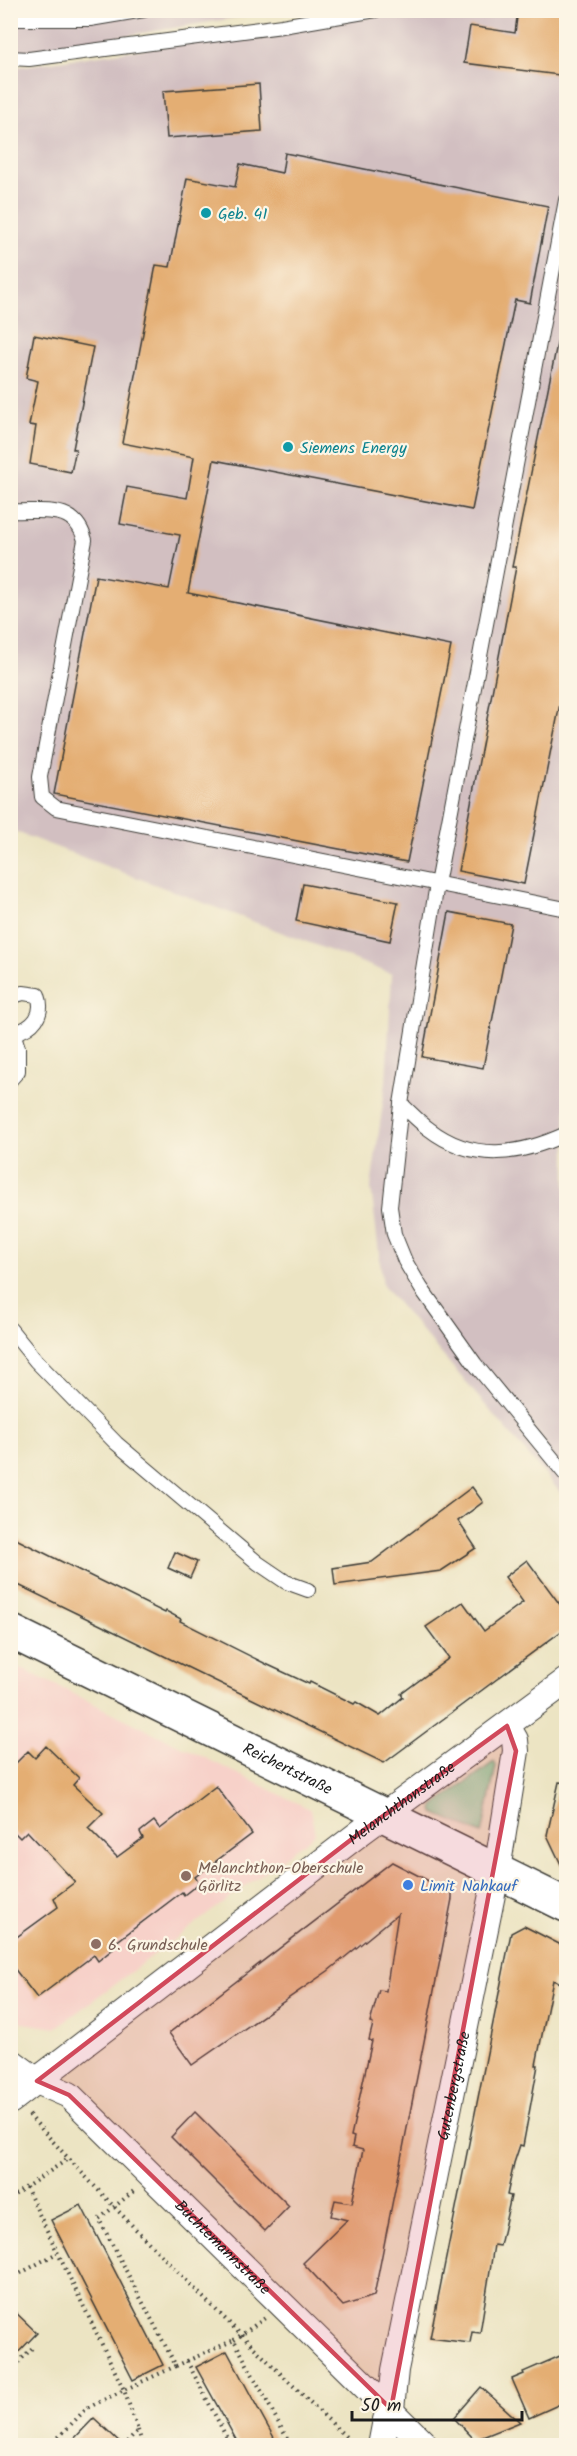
<svg xmlns="http://www.w3.org/2000/svg" width="577" height="2456" font-family="Kalam,sans-serif">
<style>
.built{fill:#f7d1c9}
.industrial{fill:#d2bfc1}
.green{fill:#78ce92;stroke:#4a7557;stroke-width:1.5}
.building{fill:#e4ae73}
.lines{fill:none;stroke-linecap:round;stroke-linejoin:round}
.service-casing{stroke:#3b3a35;stroke-width:16}
.minor-casing{stroke:#3b3a35;stroke-width:28}
.primary-casing{stroke:#3b3a35;stroke-width:36}
.path{stroke:#3b3a35;stroke-width:4;stroke-dasharray:1.5 4.5;stroke-linecap:butt}
.service{stroke:#fff;stroke-width:14}
.minor{stroke:#fff;stroke-width:26}
.primary{stroke:#fff;stroke-width:33}
.tram{stroke:#1c1c1c;stroke-width:1.5}
.marked{fill:#d1495b;fill-opacity:0.2;stroke:#d1495b;stroke-width:4.5;stroke-linejoin:round}
.culture-dot{fill:#0f9aa8;stroke:#fcf5e5;stroke-width:2}
.education-dot{fill:#8d6e63;stroke:#fcf5e5;stroke-width:2}
.shop-dot{fill:#3f7fe0;stroke:#fcf5e5;stroke-width:2}
.labels{text-anchor:middle;stroke-width:4.5;stroke-linejoin:round;paint-order:stroke}
.culture-label{font-size:16px;fill:#0d838f;stroke:#fcf5e5;text-anchor:start}
.street-label{font-size:16px;fill:#1c1c1c;stroke:#fcf5e5}
.education-label{font-size:16px;fill:#785e54;stroke:#fcf5e5;text-anchor:start}
.shop-label{font-size:16px;fill:#366cbe;stroke:#fcf5e5;text-anchor:start}
</style>
<rect width="100%" height="100%" fill="#fcf5e5"/>
<filter id="ink" filterUnits="userSpaceOnUse"><feTurbulence type="fractalNoise" baseFrequency=".0167" numOctaves="2"/><feDisplacementMap in="SourceGraphic" scale="12" xChannelSelector="R" yChannelSelector="G"/><feConvolveMatrix kernelMatrix="1 2 1 2 8 2 1 2 1" color-interpolation-filters="sRGB"/></filter>
<filter id="wash" filterUnits="userSpaceOnUse"><feTurbulence type="fractalNoise" baseFrequency=".008" numOctaves="4" result="noise"/><feDisplacementMap in="SourceGraphic" scale="24" xChannelSelector="R" yChannelSelector="G"/><feGaussianBlur stdDeviation="1.35" result="paint"/><feColorMatrix in="noise" values="0 0 0 0 0 0 0 0 0 0 0 0 0 0 0 0 0 1.4 0 .05"/><feComposite in="paint" operator="in"/></filter>
<g filter="url(#wash)">
<rect width="100%" height="100%" fill="#ece4c3"/>
<path class="built" d="M10 1663 310 1809 315 1834 56 2028 22 2023 11 2011Z"/>
<g class="industrial">
<path d="M11 11H277L25 52 11 59Z"/>
<path d="M408 11H566V1499L383 1286 371 1187 386 1082 392 974 16 832 11 827 10 68Z"/>
</g>
<path class="green" d="M494 1762 496 1766 482 1834 434 1813 433 1808 435 1805Z"/>
<g id="blocks">
<g class="building">
<path d="M518 10H567V76L464 63 470 26 515 33Z"/>
<path d="M259 84 262 131 167 138 163 91Z"/>
<path d="M285 153 548 206 530 303 515 300 472 510 214 460 188 593 451 646 407 862 54 794 96 576 169 589 180 535 120 524 127 487 187 498 194 457 122 443 156 265 170 267 187 178 235 187 240 164 282 173Z"/>
<path d="M34 335 93 347 73 449H76L71 472 30 464 36 426 29 425 38 381 26 378Z"/>
<path d="M558 339 567 340V669L524 884 458 871 516 567H512Z"/>
<path d="M303 884 398 902 390 941 296 921Z"/>
<path d="M449 912 511 924 483 1068 422 1057Z"/>
<path d="M472 1487 483 1502 458 1521 476 1548 441 1571 335 1585 333 1568 372 1562Z"/>
<path d="M10 1536 165 1613 166 1611 181 1619 180 1621 266 1664 309 1684 310 1682 354 1704 356 1702 380 1716 403 1697 401 1694 449 1658 426 1627 463 1602 484 1631 523 1602 505 1577 527 1560 567 1614V1627L384 1763 10 1581Z"/>
<path d="M175 1552 197 1562 190 1578 168 1568Z"/>
<path d="M46 1746 79 1778 73 1785 103 1813 88 1828 117 1857 143 1838 140 1832 154 1821 160 1829 216 1786 252 1834 195 1877 199 1883 184 1895 182 1892 111 1946 113 1949 98 1961 94 1955 37 1998 10 1963V1942L58 1907 54 1898 75 1882 27 1831 20 1838 10 1828V1769L28 1751 35 1758Z"/>
<path d="M559 1782 567 1783V1877L547 1835Z"/>
<path d="M392 1862 452 1893V1899L374 2296 343 2306 303 2263 347 2220 331 2216 335 2200 352 2203 363 2150 352 2147 354 2137 351 2136 372 2041 369 2040 373 2024 370 2023 379 1990 386 1991 398 1914 328 1971 192 2065 169 2033Z"/>
<path d="M524 1926 567 1948V1987L553 1980 536 2065H538L523 2146 520 2145 514 2163 507 2195 511 2196 500 2246 494 2245 480 2333 472 2332 470 2343 430 2338 511 1933Z"/>
<path d="M195 2112 289 2206 265 2231 171 2137Z"/>
<path d="M81 2205 163 2365 133 2380 51 2220Z"/>
<path d="M10 2307 37 2333 10 2361Z"/>
<path d="M227 2351 249 2392 278 2445H239L196 2367Z"/>
<path d="M567 2353V2401L529 2418 512 2379 524 2374 523 2372Z"/>
<path d="M481 2387 520 2422 475 2440 454 2418Z"/>
<path d="M94 2418 123 2445H68Z"/>
</g>
</g>
</g>
<g filter="url(#ink)">
<use href="#blocks" fill-opacity="0" stroke="#3b3a35" stroke-width="1.5"/>
<g class="lines">
<g class="service-casing">
<g id="service">
<path d="M10 19H90L144 10"/>
<path d="M10 58 29 59 282 26 376 10"/>
<path d="M10 511C42 513 74 502 85 540L40 777 42 797 56 808 566 909"/>
<path d="M10 997 23 993 38 995C45 1015 33 1028 14 1033"/>
<path d="M10 1023 18 1048V1071L10 1080"/>
<path d="M401 1104 437 884 566 200"/>
<path d="M566 1134C520 1155 473 1163 429 1129 419 1122 410 1112 401 1104L390 1207 394 1234 405 1261 421 1288 475 1364 566 1475"/>
<path d="M10 1329 36 1361 116 1443 258 1563 286 1582 308 1590"/>
</g>
</g>
<g class="minor-casing">
<g id="minor">
<path id="s1" d="M10 2061 37 2081 69 2095 426 2446"/>
<path id="s2" d="M10 2101 361 1832 566 1681"/>
<path id="s3" d="M381 2446 386 2420 391 2409 395 2370 497 1870 516 1751 515 1740 507 1726"/>
</g>
</g>
<g class="primary-casing">
<g id="primary">
<path id="s4" d="M10 1631 566 1905"/>
</g>
</g>
<g class="path">
<path d="M29 2115C130 2228 240 2334 349 2440L358 2444"/>
<path d="M26 2187 124 2390 87 2408 50 2446"/>
<path d="M10 2198 68 2159"/>
<path d="M10 2279 57 2253"/>
<path d="M234 2340 265 2318"/>
<path d="M187 2361 234 2340 291 2446"/>
<path d="M176 2366 187 2361 231 2446"/>
<path d="M10 2371 34 2346"/>
<path d="M138 2430 143 2446"/>
<path d="M123 2446 138 2430 124 2390 176 2366 99 2219 135 2190"/>
</g>
<use href="#service" class="service"/>
<use href="#minor" class="minor"/>
<use href="#primary" class="primary"/>
<path class="tram" d="M565 2446 566 2445"/>
</g>
</g>
<path class="marked" d="M507 1726 516 1751 391 2409 69 2095 37 2081 361 1832Z"/>
<g class="culture-dot">
<circle cx="206" cy="213" r="6"/>
<circle cx="288" cy="447" r="6"/>
</g>
<g class="education-dot">
<circle cx="186" cy="1876" r="6"/>
<circle cx="96" cy="1944" r="6"/>
</g>
<circle class="shop-dot" cx="408" cy="1885" r="6"/>
<g class="labels">
<g class="culture-label">
<text x="218" y="219">Geb. 41</text>
<text x="300" y="453">Siemens Energy</text>
</g>
<g class="street-label">
<text dy="6" stroke="none"><textPath href="#s4" startOffset="310">Reichertstraße</textPath></text>
<text dy="6" stroke="none"><textPath href="#s2" startOffset="492">Melanchthonstraße</textPath></text>
<text dy="6" stroke="none"><textPath href="#s3" startOffset="368">Gutenbergstraße</textPath></text>
<text dy="6" stroke="none"><textPath href="#s1" startOffset="285">Büchtemannstraße</textPath></text>
</g>
<g class="education-label">
<text x="198" y="1873">Melanchthon-Oberschule<tspan x="198" dy="18">Görlitz</tspan></text>
<text x="108" y="1950">6. Grundschule</text>
</g>
<g class="shop-label">
<text x="420" y="1891">Limit Nahkauf</text>
</g>
</g>
<rect width="577" height="2456" fill="none" stroke="#fcf5e5" stroke-width="36"/>
<path d="M352 2411v9h170v-9" fill="none" stroke="#1c1c1c" stroke-width="3"/>
<text x="361" y="2411" font-size="18" fill="#1c1c1c" stroke="#fcf5e5" stroke-width="4.5" paint-order="stroke">50 m</text>
</svg>
